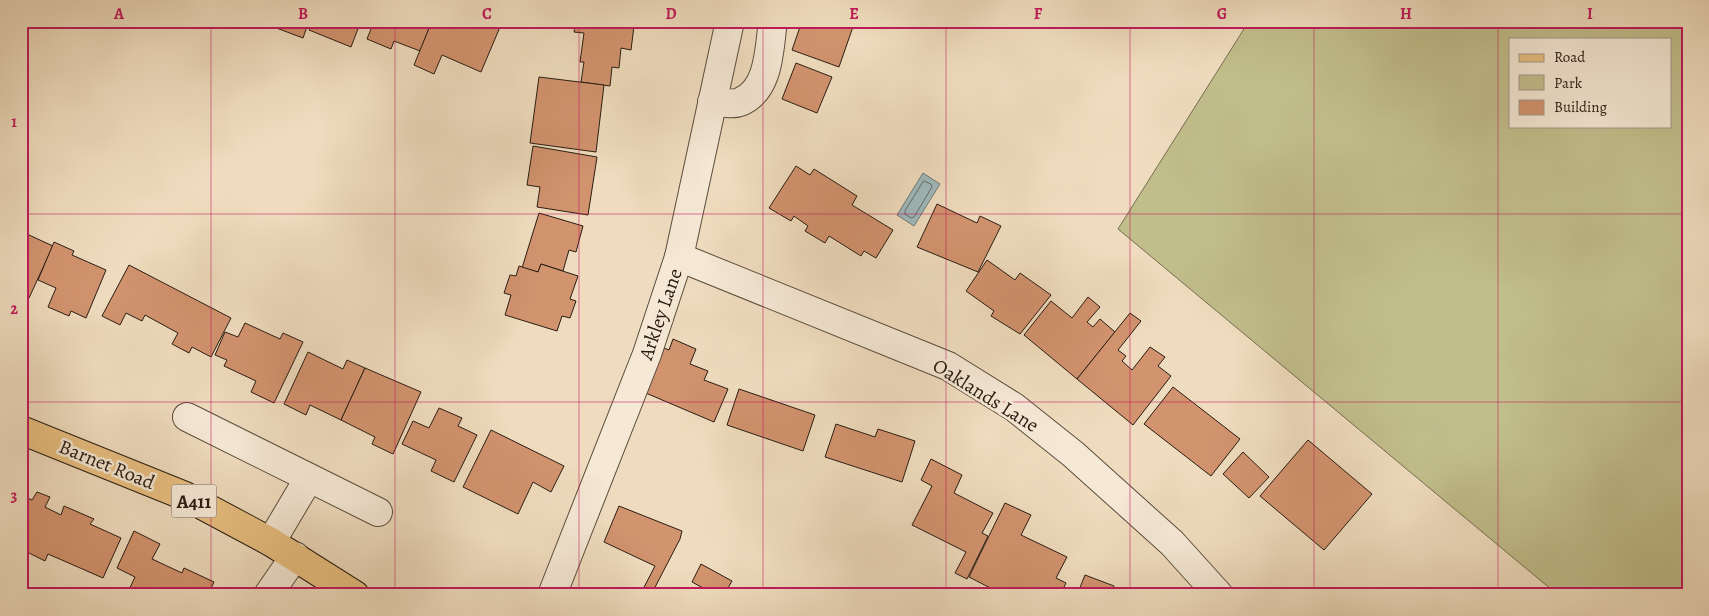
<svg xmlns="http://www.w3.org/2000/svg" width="1709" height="616" font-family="Alegreya,serif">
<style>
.green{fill:#c1be8c;stroke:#746d4f;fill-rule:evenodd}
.water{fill:#9fb9bc;stroke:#6f7a78}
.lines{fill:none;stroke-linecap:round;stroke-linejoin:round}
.shore{stroke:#646a67;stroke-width:1}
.building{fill:#d2936f;stroke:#281c12}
.minor-casing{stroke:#5a4c3d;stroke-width:30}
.major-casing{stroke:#281c12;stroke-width:30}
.minor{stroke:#f5e8d5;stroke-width:28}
.major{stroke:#e8be7f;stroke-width:28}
.grid{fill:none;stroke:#c2185b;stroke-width:1;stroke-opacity:0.55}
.labels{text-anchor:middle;stroke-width:5;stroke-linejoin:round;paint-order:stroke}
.shield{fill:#f5e8d5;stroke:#66594c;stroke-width:1}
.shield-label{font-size:19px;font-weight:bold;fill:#281c12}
.street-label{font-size:20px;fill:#281c12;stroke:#f5e8d5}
.neatline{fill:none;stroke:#c2185b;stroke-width:2}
.grid-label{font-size:16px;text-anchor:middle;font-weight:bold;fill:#c2185b}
</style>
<rect width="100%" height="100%" fill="#efdcbe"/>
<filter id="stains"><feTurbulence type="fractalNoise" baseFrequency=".004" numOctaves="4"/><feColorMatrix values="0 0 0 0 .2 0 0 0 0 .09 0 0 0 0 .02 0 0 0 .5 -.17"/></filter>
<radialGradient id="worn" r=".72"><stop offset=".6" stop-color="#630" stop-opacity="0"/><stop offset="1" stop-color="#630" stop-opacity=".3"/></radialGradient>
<path class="green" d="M1249 21H1688V595H1558L1118 229ZM1510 39H1670V126H1510Z"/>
<path class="water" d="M923 173 940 184 914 226 897 215Z"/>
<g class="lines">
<path class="shore" d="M924 181 931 184 932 187 914 217 911 218 905 214V211Z"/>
</g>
<g class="building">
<path d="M274 21H309L303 38 271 26Z"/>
<path d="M313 21H361L351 47 309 30Z"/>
<path d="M374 21H432L420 51 394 41 391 49 367 39Z"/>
<path d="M432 21H493L492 24 500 27 481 72 442 55 434 74 414 65Z"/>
<path d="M576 21H592L634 26 631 50 621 48 619 68 612 67 610 86 581 82 584 62H580L584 33 574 32Z"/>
<path d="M802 21H855L839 67 792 50Z"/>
<path d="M796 63 832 77 817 113 782 99Z"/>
<path d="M539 77 604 85 596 152 530 143Z"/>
<path d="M533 146 597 157 588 215 537 207 540 187 527 185Z"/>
<path d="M796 166 810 175 814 169 857 196 852 205 893 230 876 258 864 251 861 256 829 236 825 243 805 231 808 226 794 216 791 221 769 208Z"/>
<path d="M937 204 977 223 980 216 1001 226 978 272 917 247Z"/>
<path d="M539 213 583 226 576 252 569 250 563 271 541 264 538 272 522 268Z"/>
<path d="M29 235 53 246 29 298 21 295V243L24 244Z"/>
<path d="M54 242 74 251 72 255 106 270 86 318 71 311 69 316 48 307 56 288 38 280Z"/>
<path d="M987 260 1015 280 1020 273 1051 295 1020 334 991 316 994 311 966 291Z"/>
<path d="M541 264 578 276 570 299 576 301 570 318 562 316 557 331 505 315 511 295 504 293 510 275 516 276 519 266 538 272Z"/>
<path d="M129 265 231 318 211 357 192 347 189 353 172 344 178 333 145 315 142 321 126 313 120 325 102 316Z"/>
<path d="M1088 297 1100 307 1087 322 1093 327 1100 319 1115 332 1077 379 1024 335 1051 301 1072 318Z"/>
<path d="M1130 313 1141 321 1118 350 1126 356 1122 361 1132 370 1150 347 1165 357 1158 366 1171 376 1133 425 1077 379Z"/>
<path d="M245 323 280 339 283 333 303 342 274 403 251 392 256 381 224 366 227 360 215 355 225 332 238 337Z"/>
<path d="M673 339 696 349 690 364 708 371 704 380 728 389 714 422 641 391 659 346 669 350Z"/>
<path d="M308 352 343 369 347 360 365 368 341 420 310 405 306 415 284 404Z"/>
<path d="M365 368 421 392 393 454 372 444 375 437 341 420Z"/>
<path d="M1173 387 1240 439 1211 476 1144 424Z"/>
<path d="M739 389 815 415 803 451 727 425Z"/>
<path d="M439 408 462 418 458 426 477 435 454 482 431 471 436 460 402 444 413 421 429 428Z"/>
<path d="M836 424 875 437 878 429 915 441 902 482 825 457Z"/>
<path d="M491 430 564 466 551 492 533 482 518 514 463 487Z"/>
<path d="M1308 440 1372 494 1324 550 1260 496Z"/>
<path d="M1243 452 1269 477 1249 498 1223 474Z"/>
<path d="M931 459 962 475 954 493 993 513 982 533 988 536 967 579 955 573 966 552 912 525 932 486 921 480Z"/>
<path d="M37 492 50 497 45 507 61 515 64 506 94 519 90 524 121 538 103 578 48 554 45 561 21 549V495L32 500Z"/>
<path d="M1005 503 1031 515 1021 535 1067 557 1056 578 1066 583 1060 595H1004L969 577Z"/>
<path d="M619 506 682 531 680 539 651 595H640L655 566 604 542Z"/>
<path d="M134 531 160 544 152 559 182 573 184 568 214 582 208 595H133L128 592 135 577 117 568Z"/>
<path d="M701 564 732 581 724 595H716L692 582Z"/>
<path d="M1085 575 1114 586 1111 595H1077Z"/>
</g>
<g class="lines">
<g class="minor-casing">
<g id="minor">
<path d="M712 102C720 102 733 105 740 102 770 90 769 48 773 21"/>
<path d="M679 257 948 366 1014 407 1073 454 1172 543 1219 595"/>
<path d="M187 417 378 512"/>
<path d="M271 542 309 478"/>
<path d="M268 595 295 556"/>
<path d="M552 595 647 354 679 257 730 21"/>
</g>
</g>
<g class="major-casing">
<path id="major" d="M21 430 185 496 271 542 355 595"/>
</g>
<use href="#minor" class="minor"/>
<use href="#major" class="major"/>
</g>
<path class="grid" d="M211 21V595M395 21V595M579 21V595M763 21V595M946 21V595M1130 21V595M1314 21V595M1498 21V595M21 214H1688M21 402H1688"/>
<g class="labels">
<rect class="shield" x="171.5" y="484.5" width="45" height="33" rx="4"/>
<g class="shield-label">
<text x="194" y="508">A411</text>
</g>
<g class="street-label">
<text transform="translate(660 314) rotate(-71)" y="7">Arkley Lane</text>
<text transform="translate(986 395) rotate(32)" y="7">Oaklands Lane</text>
<text transform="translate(107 464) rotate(22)" y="7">Barnet Road</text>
</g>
</g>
<rect width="1709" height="616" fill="none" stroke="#efdcbe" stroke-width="55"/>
<rect x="1509" y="38" width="162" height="90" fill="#f5e8d5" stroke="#a39687"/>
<rect x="1519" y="54" width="25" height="8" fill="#e8be7f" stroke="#a39687"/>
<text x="1554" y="62" font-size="15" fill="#281c12">Road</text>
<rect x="1519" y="75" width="25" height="15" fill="#c1be8c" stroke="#a39687"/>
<text x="1554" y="88" font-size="15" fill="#281c12">Park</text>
<rect x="1519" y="100" width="25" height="15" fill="#d2936f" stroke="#a39687"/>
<text x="1554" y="112" font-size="15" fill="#281c12">Building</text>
<rect x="28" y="28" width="1654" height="560" class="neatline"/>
<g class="grid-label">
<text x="119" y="19">A</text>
<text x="303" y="19">B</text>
<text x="487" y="19">C</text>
<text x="671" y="19">D</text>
<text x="854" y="19">E</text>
<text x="1038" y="19">F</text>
<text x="1222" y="19">G</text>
<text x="1406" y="19">H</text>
<text x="1590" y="19">I</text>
<text x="14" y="127">1</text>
<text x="14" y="314">2</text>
<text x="14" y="501">3</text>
</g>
<rect width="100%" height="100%" filter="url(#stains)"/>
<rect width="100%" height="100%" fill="url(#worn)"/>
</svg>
